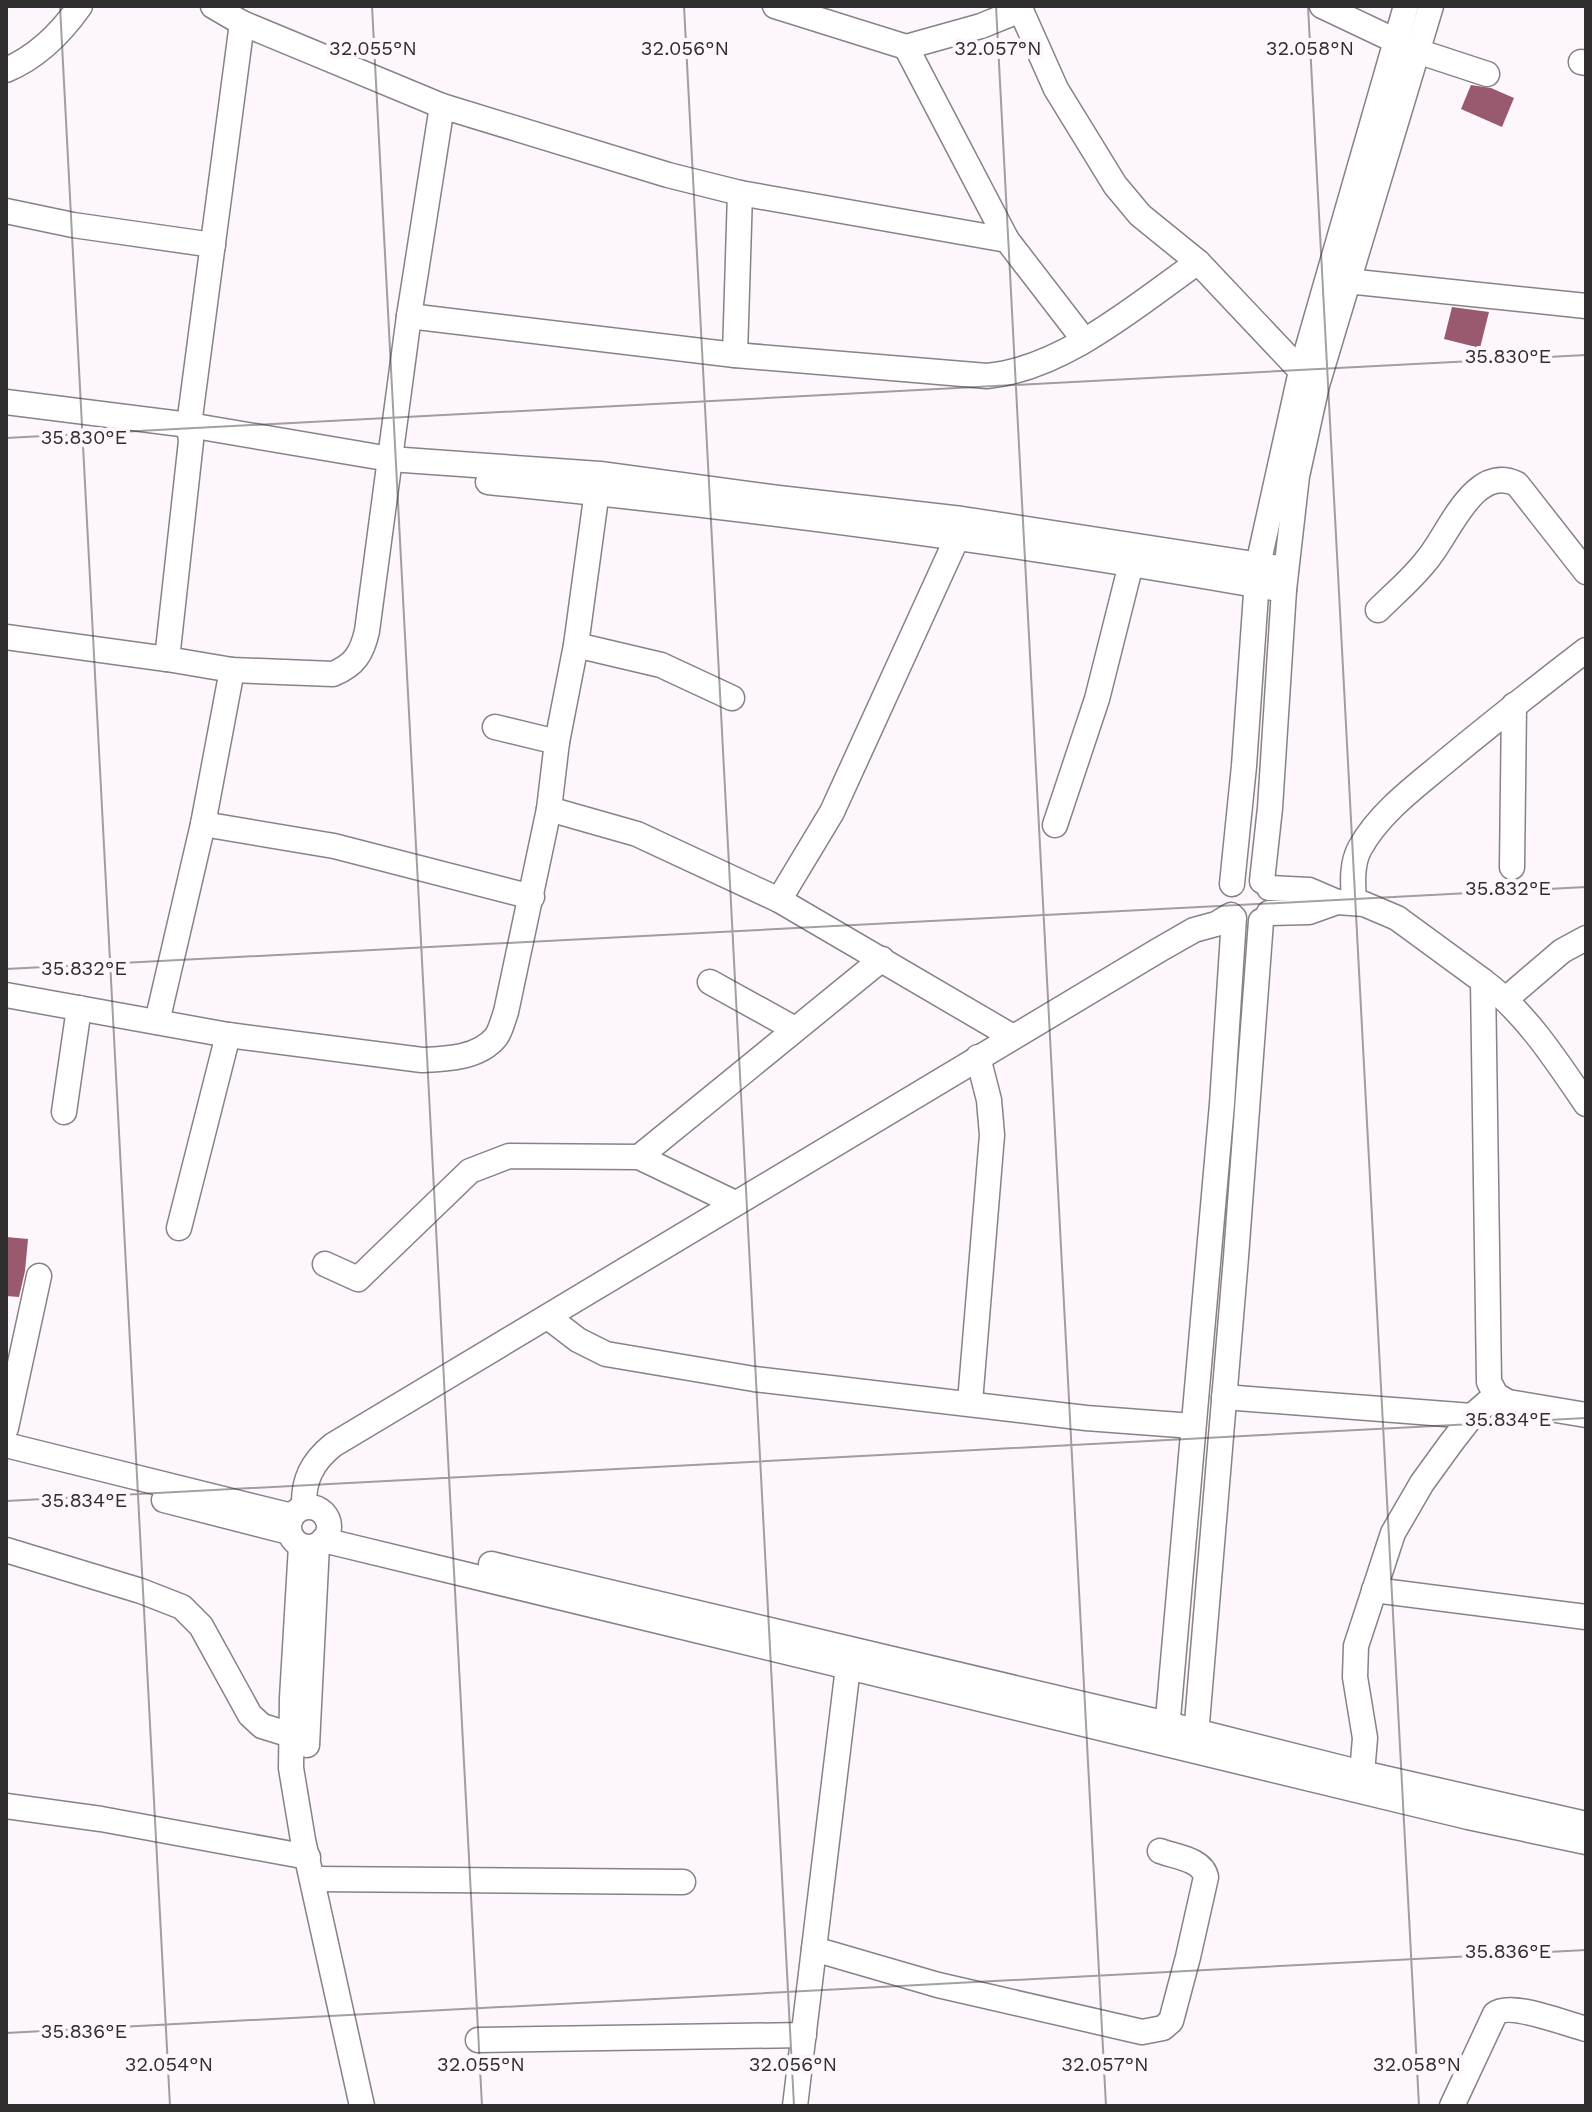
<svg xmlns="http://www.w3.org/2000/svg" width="1592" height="2112" font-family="'Work Sans',sans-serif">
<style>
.building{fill:#995a6f}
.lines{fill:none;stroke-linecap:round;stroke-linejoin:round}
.minor-casing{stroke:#888187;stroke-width:27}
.minor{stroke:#fff;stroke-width:24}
.ticks{fill:none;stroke:#312e30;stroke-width:2;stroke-opacity:0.45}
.ticks-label{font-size:20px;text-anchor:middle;fill:#312e30;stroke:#fef6fd;stroke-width:8;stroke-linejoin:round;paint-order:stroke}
</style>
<rect width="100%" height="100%" fill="#fef6fd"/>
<g class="building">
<path d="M1471 85 1491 88 1514 98 1502 127 1461 109Z"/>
<path d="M1452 307 1489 312 1480 348 1444 339Z"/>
<path d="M6 1237 28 1239 25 1271 19 1297 6 1296Z"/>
</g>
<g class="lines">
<g class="minor-casing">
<g id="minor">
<path d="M213 6 242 23 442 106 668 175 740 193 1007 240"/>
<path d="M775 6 906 47 981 26 1021 10"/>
<path d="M1019 6 1056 89 1115 185 1140 215 1198 262 1301 371"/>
<path d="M1322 6 1417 51 1487 74"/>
<path d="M906 47 1007 240 1084 340"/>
<path d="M1581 62 1586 63"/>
<path d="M6 70C37 57 61 33 80 6"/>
<path d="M6 211 73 225 213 245"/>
<path d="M1347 281 1586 306"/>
<path d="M409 316 735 355 987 376C1063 369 1137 305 1198 262"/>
<path d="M735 355 740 193"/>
<path d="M6 402 189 425 390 459 600 474 778 498 962 519 1286 569"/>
<path d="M488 482C754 508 1020 543 1284 590"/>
<path d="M1378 610C1394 594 1412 579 1426 561 1449 535 1473 463 1517 484L1586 572"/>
<path d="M6 637 167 659 232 670 333 674C355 665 362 653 367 631L409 316 442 106"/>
<path d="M576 645 661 665 732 698"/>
<path d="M167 659 191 441 189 425 242 23"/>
<path d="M495 727 557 742"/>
<path d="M549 809 637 834 779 900 1013 1037"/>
<path d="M203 824 334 846 532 897"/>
<path d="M1055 825 1097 699 1134 552"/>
<path d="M1512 867 1514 705"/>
<path d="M1262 881 1270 808 1284 590 1297 476 1317 385 1431 6"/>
<path d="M1232 884 1244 766 1258 565 1301 371 1406 6"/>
<path d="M1269 888 1309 890 1337 902 1364 904 1397 918 1483 981 1489 1382 1496 1395 1508 1402 1586 1415"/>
<path d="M779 900 832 812 957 538 960 525"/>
<path d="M1354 902C1353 885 1351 864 1360 848 1379 813 1416 786 1446 761 1492 723 1539 686 1586 650"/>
<path d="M1269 913 1309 912 1337 902"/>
<path d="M1483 981C1526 1013 1556 1060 1586 1104"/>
<path d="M710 982 795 1029"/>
<path d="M6 995 228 1035 422 1060C447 1059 479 1058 496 1037 501 1030 503 1020 506 1012L549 809 557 742 576 645 599 476"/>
<path d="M1507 998 1562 951 1586 938"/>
<path d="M157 1022 203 824 232 670"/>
<path d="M64 1112 79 1008"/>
<path d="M639 1157 882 959"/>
<path d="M179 1228 228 1035"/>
<path d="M325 1264 358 1279 470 1171 509 1156 639 1157 735 1203"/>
<path d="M548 1317 578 1340 606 1354 754 1379 1086 1418 1193 1426"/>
<path d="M1224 1397 1472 1416"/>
<path d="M970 1402 992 1135 989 1100 978 1057"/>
<path d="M6 1428 39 1276"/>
<path d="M6 1445 292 1516"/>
<path d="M164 1500 289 1532"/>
<path d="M304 1507C303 1480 312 1462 333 1445L1159 950 1194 930 1216 924 1231 915"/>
<circle cx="309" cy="1527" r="20"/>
<path d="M323 1540 1468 1817 1586 1842"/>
<path d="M301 1546 292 1698 291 1768 303 1840 362 2106"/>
<path d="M6 1550 141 1591 182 1607 201 1626 250 1715 262 1726 291 1735"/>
<path d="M491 1564 1167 1724 1362 1773 1586 1824"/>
<path d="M1374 1590 1586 1617"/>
<path d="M1166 1741 1222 1104 1234 918"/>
<path d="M307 1745 317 1545"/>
<path d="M1195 1747 1236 1257 1261 921"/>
<path d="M1362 1773 1365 1738 1355 1677 1356 1646 1393 1533 1422 1483 1451 1443 1472 1416 1496 1395"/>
<path d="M6 1806 101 1819 308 1857"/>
<path d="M313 1879 683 1882"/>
<path d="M814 1949 938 1985 1142 2032 1163 2028 1171 2021 1188 1957 1206 1877C1202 1859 1176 1857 1160 1851"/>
<path d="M478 2040 804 2035"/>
<path d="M795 2106 848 1667"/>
<path d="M1452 2106 1495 2014C1510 2001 1566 2024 1586 2029"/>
</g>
</g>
<use href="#minor" class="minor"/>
</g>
<path class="ticks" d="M60 6 170 2106M372 6 482 2106M684 6 794 2106M996 6 1106 2106M1308 6 1419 2106M6 438 1586 355M6 969 1586 887M6 1501 1586 1418M6 2033 1586 1950"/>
<g class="ticks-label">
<text x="373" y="55">32.055°N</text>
<text x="685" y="55">32.056°N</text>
<text x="998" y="55">32.057°N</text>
<text x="1310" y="55">32.058°N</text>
<text x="1508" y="363">35.830°E</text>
<text x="84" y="444">35.830°E</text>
<text x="1508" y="895">35.832°E</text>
<text x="84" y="975">35.832°E</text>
<text x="1508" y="1426">35.834°E</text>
<text x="84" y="1507">35.834°E</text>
<text x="1508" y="1958">35.836°E</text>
<text x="84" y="2038">35.836°E</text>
<text x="169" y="2071">32.054°N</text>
<text x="481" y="2071">32.055°N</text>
<text x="793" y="2071">32.056°N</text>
<text x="1105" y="2071">32.057°N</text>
<text x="1417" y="2071">32.058°N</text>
</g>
<rect width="1592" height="2112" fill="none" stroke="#312e30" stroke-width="16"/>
</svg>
